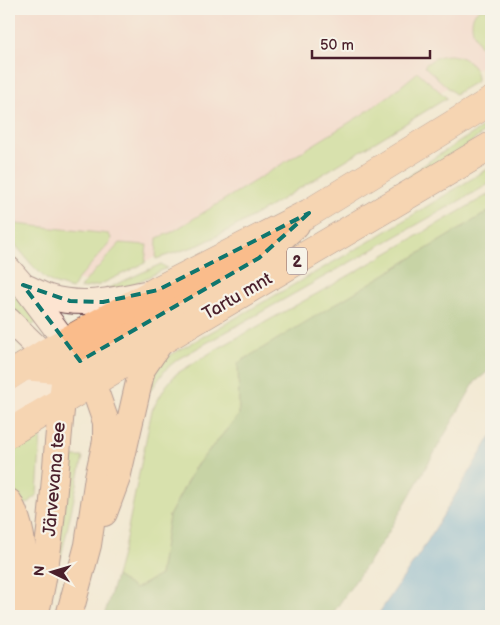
<svg xmlns="http://www.w3.org/2000/svg" width="500" height="625" font-family="'Balsamiq Sans',sans-serif">
<style>
.built{fill:#f7d0cb}
.green{fill:#b9d87f;stroke:#827c55}
.forest{fill:#92b86e;stroke:#6e6c4c}
.water{fill:#59a3d1;stroke:#52617e}
.lines{fill:none;stroke-linecap:round;stroke-linejoin:round}
.secondary-casing{stroke:#633d44;stroke-width:26}
.primary-casing{stroke:#633d44;stroke-width:28}
.trunk-casing{stroke:#633d44;stroke-width:29}
.secondary{stroke:#fde4d1;stroke-width:24}
.primary{stroke:#fabc8b;stroke-width:26}
.trunk{stroke:#fabc8b;stroke-width:28}
.marked{fill:none;stroke:#0f766e;stroke-width:4;stroke-dasharray:10 6;stroke-linejoin:round}
.labels{text-anchor:middle;stroke-width:4.5;stroke-linejoin:round;paint-order:stroke}
.shield{fill:#f7f3e8;stroke:#7e5f64;stroke-width:1}
.shield-label{font-size:16px;font-weight:bold;fill:#4a1f2b}
.street-label{font-size:18px;fill:#4a1f2b;stroke:#f7f3e8}
</style>
<rect width="100%" height="100%" fill="#f7f3e8"/>
<filter id="ink" filterUnits="userSpaceOnUse"><feTurbulence type="fractalNoise" baseFrequency=".02" numOctaves="2"/><feDisplacementMap in="SourceGraphic" scale="10" xChannelSelector="R" yChannelSelector="G"/><feConvolveMatrix kernelMatrix="1 2 1 2 8 2 1 2 1" color-interpolation-filters="sRGB"/></filter>
<filter id="wash" filterUnits="userSpaceOnUse"><feTurbulence type="fractalNoise" baseFrequency=".0096" numOctaves="4" result="noise"/><feDisplacementMap in="SourceGraphic" scale="20" xChannelSelector="R" yChannelSelector="G"/><feGaussianBlur stdDeviation="1.12" result="paint"/><feColorMatrix in="noise" values="0 0 0 0 0 0 0 0 0 0 0 0 0 0 0 0 0 1.4 0 .05"/><feComposite in="paint" operator="in"/></filter>
<g filter="url(#wash)">
<rect width="100%" height="100%" fill="#f2e9d3"/>
<path class="built" d="M9 9H491V60L220 230 93 283 48 273 9 228Z"/>
<g class="green">
<path d="M480 9H488V16H491V60C480 48 467 30 474 14Z"/>
<path d="M450 55C466 57 477 64 477 81L455 94 424 66C432 59 439 55 450 55Z"/>
<path d="M418 72 447 98 269 207 229 230 199 245 156 259 157 238 172 232 363 114 390 95Z"/>
<path d="M491 122V127L462 149 385 194 432 159Z"/>
<path d="M491 167V183L178 359 166 369 152 389 148 392C150 376 157 366 169 356L372 240Z"/>
<path d="M491 193V210L239 363V415L195 467 169 516 160 575 135 589 116 576 125 543 152 410 166 386 176 374 215 350 329 287Z"/>
<path d="M9 211 15 214 16 224 109 234 111 238 110 243 77 280 72 289 53 283 45 278 32 265 9 237Z"/>
<path d="M120 243 147 245 145 263 99 285 80 289 82 285Z"/>
<path d="M161 264 167 268 127 287 106 289Z"/>
<path d="M9 290 37 319V322L30 327 9 306Z"/>
<path d="M41 434 37 494 29 503 21 505 9 489V454Z"/>
<path d="M65 457H83L61 558 56 557Z"/>
</g>
<path class="forest" d="M491 210V369L475 382 387 535 331 616H104L116 576 135 589 160 575 169 516 195 467 239 415 238 363Z"/>
<path class="water" d="M491 436V616H377L424 547Z"/>
</g>
<g filter="url(#ink)">
<g class="lines">
<g class="secondary-casing">
<g id="secondary">
<path d="M9 269 23 285 77 357"/>
<path d="M24 286C32 289 41 294 49 297 81 307 113 300 145 293"/>
<path d="M9 320 44 354 60 360"/>
<path d="M9 406C29 394 56 380 62 356"/>
</g>
</g>
<g class="primary-casing">
<g id="primary">
<path d="M23 367 68 371 79 374 92 382 106 422V441L98 477 88 545 69 616"/>
<path d="M9 502C28 535 25 580 19 616"/>
<path d="M104 513 117 478 142 369 161 341"/>
<path d="M35 616C53 546 54 473 62 401L64 382 68 371 75 365 120 337 259 258 296 225"/>
</g>
</g>
<g class="trunk-casing">
<g id="trunk">
<path d="M9 376 44 354 158 290 309 213 491 101"/>
<path d="M9 433 161 341 491 146"/>
</g>
</g>
<use href="#secondary" class="secondary"/>
<use href="#primary" class="primary"/>
<use href="#trunk" class="trunk"/>
</g>
</g>
<path d="M0 0H500V625H0ZM309 213 259 258 80 361 23 285 70 301 103 302 158 290Z" fill="#f2e9d3" fill-opacity=".55" fill-rule="evenodd"/>
<path class="marked" d="M309 213 259 258 80 361 23 285 70 301 103 302 158 290Z"/>
<g class="labels">
<rect class="shield" x="287" y="247.5" width="20" height="27" rx="4"/>
<g class="shield-label">
<text x="297" y="267">2</text>
</g>
<g class="street-label">
<text transform="translate(237 296) rotate(-30)" y="6">Tartu mnt</text>
<text transform="translate(54 479) rotate(-85)" y="6">Järvevana tee</text>
</g>
</g>
<rect width="500" height="625" fill="none" stroke="#f7f3e8" stroke-width="30"/>
<g transform="translate(52 572) rotate(275)" stroke="#f7f3e8" stroke-width="4" paint-order="stroke">
<path d="M0-4L9 19L0 12L-9 19Z" fill="#4a1f2b"/>
<text y="-8" font-size="14" font-weight="bold" text-anchor="middle" fill="#4a1f2b">N</text>
</g>
<path d="M312 50v8h118v-8" fill="none" stroke="#4a1f2b" stroke-width="2.5"/>
<text x="320" y="50" font-size="15" fill="#4a1f2b" stroke="#f7f3e8" stroke-width="4" paint-order="stroke">50 m</text>
</svg>
